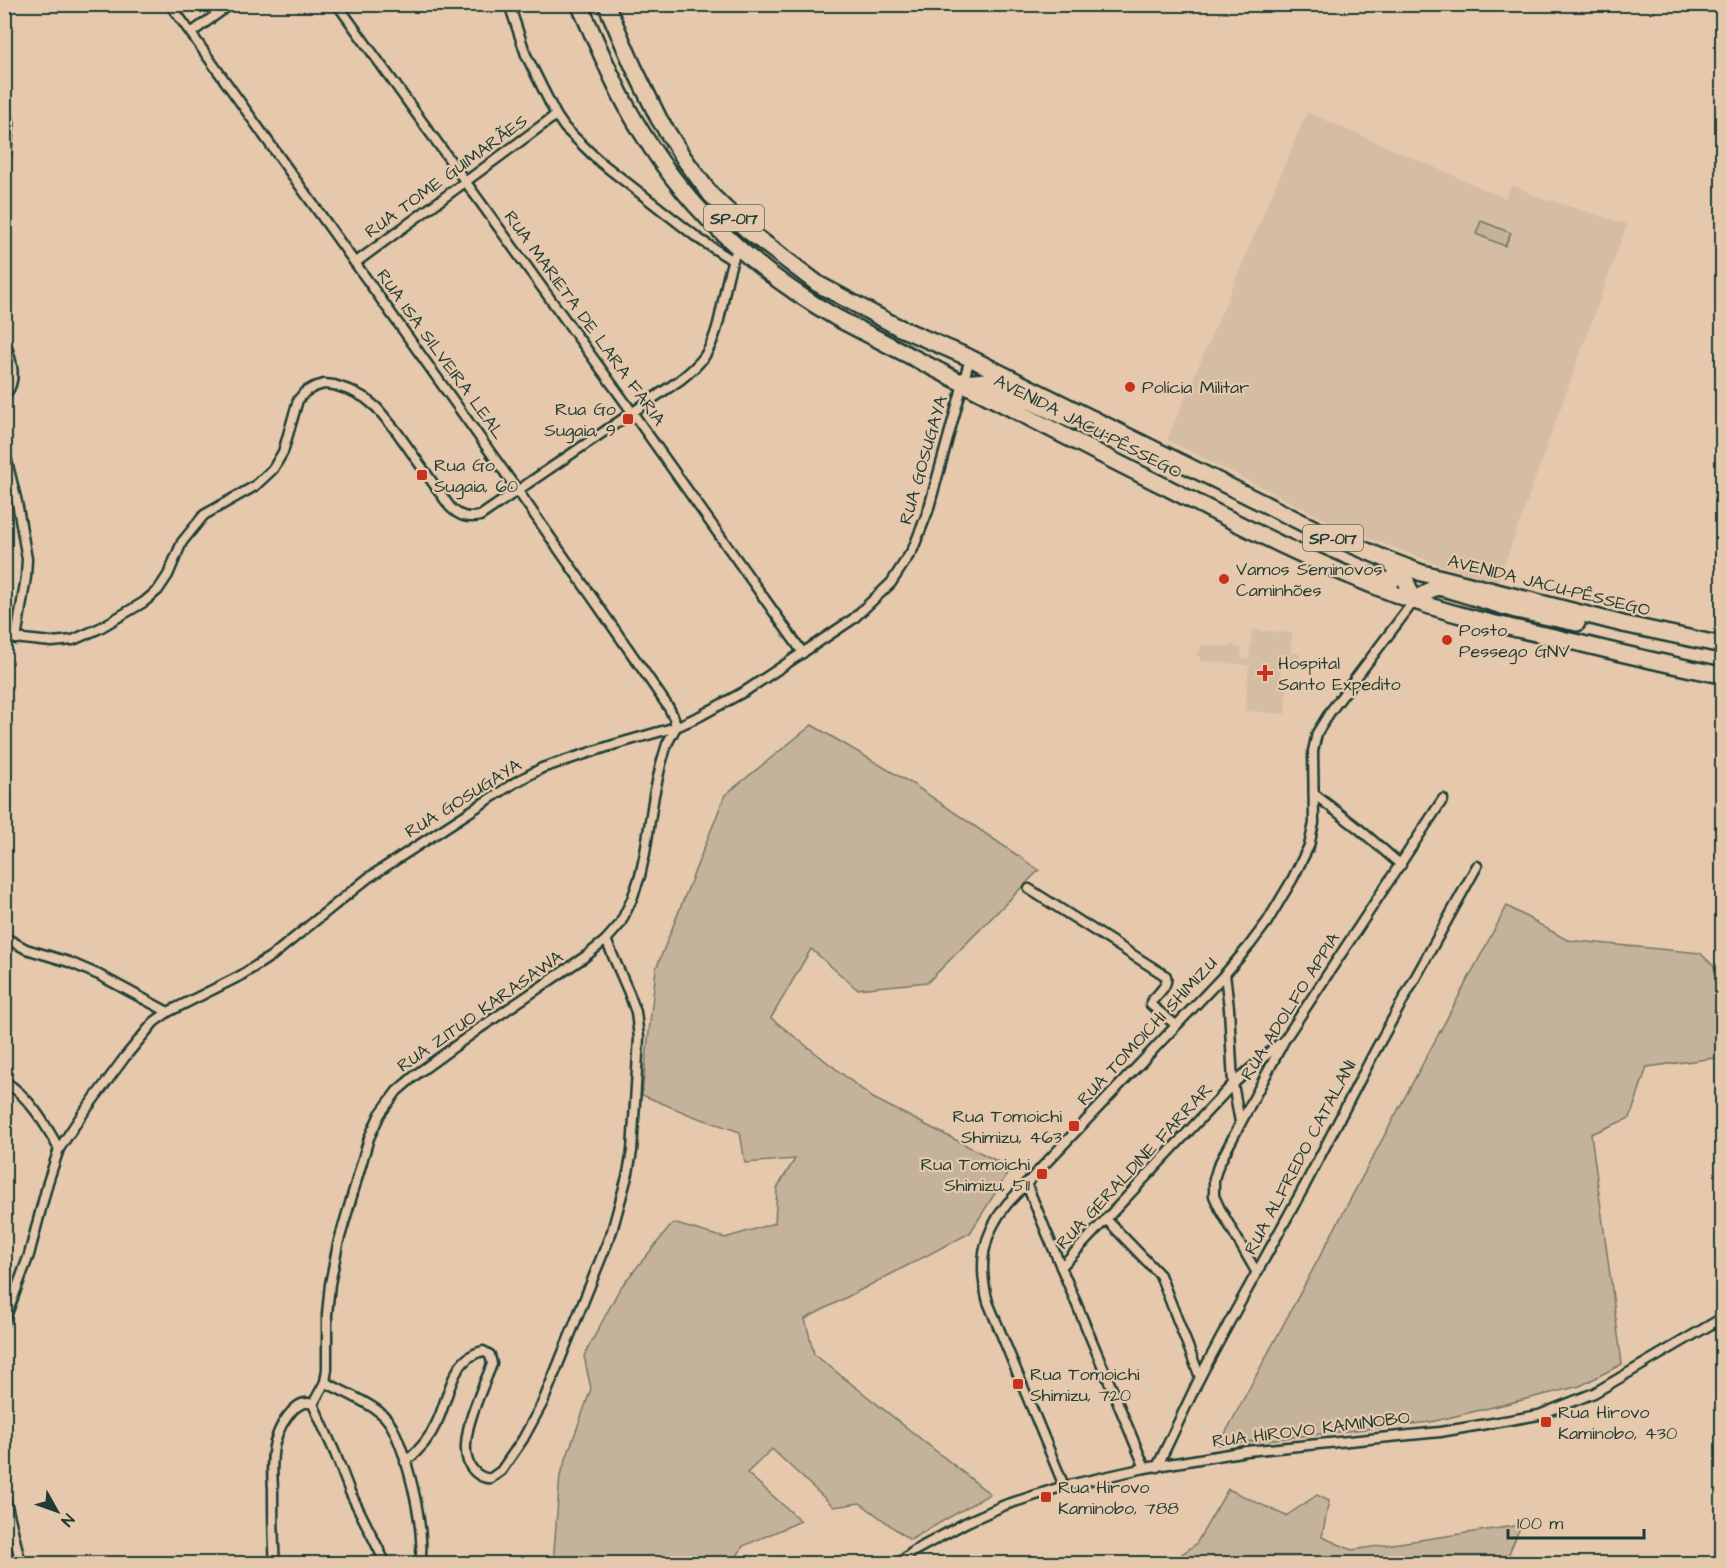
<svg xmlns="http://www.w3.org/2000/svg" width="1727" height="1568" font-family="'Architects Daughter',sans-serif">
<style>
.built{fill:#d5bda3}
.green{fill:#c5b29a;stroke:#727867;stroke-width:1.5}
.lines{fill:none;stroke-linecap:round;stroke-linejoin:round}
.street-casing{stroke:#1f3d34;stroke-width:13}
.highway-casing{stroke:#1f3d34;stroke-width:20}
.street{stroke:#e6c9ad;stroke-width:8}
.highway{stroke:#e6c9ad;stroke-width:15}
.poi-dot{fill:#c8321e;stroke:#e6c9ad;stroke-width:2}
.labels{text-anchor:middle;stroke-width:4.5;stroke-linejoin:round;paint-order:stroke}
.shield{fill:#e6c9ad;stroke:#5b6758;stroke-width:1.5}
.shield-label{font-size:16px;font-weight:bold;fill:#1f3d34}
.street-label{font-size:18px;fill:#1f3d34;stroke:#e6c9ad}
.poi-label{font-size:18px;fill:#1f3d34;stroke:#e6c9ad;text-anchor:start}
</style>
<rect width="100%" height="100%" fill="#e6c9ad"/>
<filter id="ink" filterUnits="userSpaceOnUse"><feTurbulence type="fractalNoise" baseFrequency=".0167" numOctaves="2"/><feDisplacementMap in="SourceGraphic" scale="12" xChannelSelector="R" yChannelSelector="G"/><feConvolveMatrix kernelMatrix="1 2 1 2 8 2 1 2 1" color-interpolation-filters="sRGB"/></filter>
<g filter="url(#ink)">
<g class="built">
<path d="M1307 112 1505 198 1512 185 1542 198 1627 224 1498 582 1434 563 1342 528 1167 440Z"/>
<path d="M1252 630 1292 633 1291 653 1300 654 1299 664 1282 663 1280 682 1288 683 1285 714 1245 711 1249 665 1200 661V657L1197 656V651H1200L1201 645 1231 647V644L1235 645 1236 648H1242L1241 658 1249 660Z"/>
</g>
<g class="green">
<path d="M1481 221 1511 233 1505 246 1476 234Z"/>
<path d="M812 725 914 785 1039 870 928 982 857 989 811 949 771 1018 873 1098 1011 1168 970 1233 805 1319 814 1354 990 1494 910 1540 860 1503 834 1507 772 1449 747 1473 801 1521 743 1546 733 1563H553L560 1476 591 1389 584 1356 620 1288 673 1223 725 1238 775 1223 777 1188 795 1159 745 1163 740 1132 693 1116 642 1095 656 969 725 795Z"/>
<path d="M1507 906 1567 940 1700 953 1722 974V1057L1647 1067 1630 1118 1591 1134 1622 1364 1580 1386 1431 1422 1219 1445Z"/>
<path d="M1228 1489 1286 1516 1317 1495 1329 1501 1322 1537 1352 1550 1521 1525 1505 1563H1169L1196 1544Z"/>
</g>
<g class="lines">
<g class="street-casing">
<g id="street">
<path d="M170 4 518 491 645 673 669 708 674 718 676 727 667 744 661 764 654 795 645 853 640 876 632 899 620 924 606 940 586 956 480 1028 418 1073 397 1091 380 1114 369 1138 338 1244 330 1284 327 1314V1369L325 1382 313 1404"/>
<path d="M337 4 632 412 803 653"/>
<path d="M509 4 526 55 556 115 565 128 599 161 699 239 732 260"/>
<path d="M191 33 231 4"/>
<path d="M4 103 8 115 9 124H5"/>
<path d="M4 173 9 124"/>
<path d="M355 263 556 115"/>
<path d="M4 338C10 357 20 380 4 396"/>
<path d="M6 457 17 502 27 559 26 577 16 639"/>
<path d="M4 637 52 642 73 640 100 628 144 602 158 590 168 575 182 542 204 515 255 486 273 469 283 452 298 400 305 392 314 387 324 384 334 385 352 391 365 398 377 408 397 432 450 507C459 516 467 519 480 516L680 380C689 373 697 366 704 357 725 326 721 282 738 248"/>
<path d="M1314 794 1358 828 1401 865"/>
<path d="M1029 889 1166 976C1169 986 1157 994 1151 1002V1005L1176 1025"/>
<path d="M4 937 26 949 69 962 99 975 168 1012"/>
<path d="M1225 974 1229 1008 1233 1084 1240 1122"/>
<path d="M4 1081C29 1096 46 1125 59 1149"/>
<path d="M1026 1183 1145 1468"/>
<path d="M1106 1219 1160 1275 1200 1377"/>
<path d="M1061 1267 1233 1084 1280 1043"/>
<path d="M1257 1273 1220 1209 1214 1196V1179L1218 1166 1285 1039 1443 799"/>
<path d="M4 1322 29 1255 48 1182 59 1149 79 1119 125 1057 154 1022 168 1012 240 976 273 955 368 878 514 783 542 768 613 745 676 727 700 716 747 690 853 619 891 583 913 549 928 511 970 358"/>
<path d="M325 1382C341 1391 373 1404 385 1417 404 1435 429 1539 419 1564"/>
<path d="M405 1462C419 1451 430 1438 437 1422 449 1398 451 1358 483 1351L490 1355 492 1364C483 1389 451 1448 474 1471 479 1476 484 1479 491 1478L501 1471 523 1439 543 1402 612 1231 628 1173 632 1151 639 1038 636 1012 629 993 606 940"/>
<path d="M1157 1467 1200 1377 1230 1321 1304 1187 1375 1051 1477 866"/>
<path d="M1064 1486 988 1302C978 1265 982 1235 1007 1204L1225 974 1249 946 1267 922 1292 880 1309 846 1314 823 1313 751 1317 733 1330 712 1414 601"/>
<path d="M4 1493 21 1564"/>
<path d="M275 1564C273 1539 273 1514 273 1489 272 1474 271 1457 275 1442 278 1431 284 1419 293 1410 299 1404 305 1401 313 1404L335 1453 350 1492 386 1564"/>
<path d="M898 1564 914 1551 967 1522 1005 1505 1064 1486 1145 1468 1247 1451 1440 1432 1539 1415 1594 1393 1722 1318"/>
</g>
</g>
<g class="highway-casing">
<g id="highway">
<path d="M579 4C597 42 611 80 632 116 682 204 750 268 837 318 947 375 1057 433 1168 488 1242 526 1316 564 1395 594 1447 614 1503 626 1558 638 1612 651 1667 665 1722 675"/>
<path d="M606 4 633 66 659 119 685 160 711 195 747 230 818 284 898 327 970 358 1024 385 1317 530 1388 560 1422 573 1623 624 1722 645"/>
<path d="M962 383 986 381 1073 421 1093 419"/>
<path d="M1393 566 1404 576 1414 601"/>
<path d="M1373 576 1391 582 1396 576 1395 567"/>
<path d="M1414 601 1435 587 1443 588 1516 610 1577 623"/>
</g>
</g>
<use href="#street" class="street"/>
<use href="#highway" class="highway"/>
</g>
</g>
<g class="poi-dot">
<circle cx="1130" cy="387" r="6"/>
<rect x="622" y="413" width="12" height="12" rx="3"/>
<rect x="416" y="469" width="12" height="12" rx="3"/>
<circle cx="1224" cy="579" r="6"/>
<circle cx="1447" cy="640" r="6"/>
<path d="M1262 664h6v6h6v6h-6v6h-6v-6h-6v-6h6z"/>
<rect x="1068" y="1120" width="12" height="12" rx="3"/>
<rect x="1036" y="1168" width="12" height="12" rx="3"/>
<rect x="1012" y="1378" width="12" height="12" rx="3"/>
<rect x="1540" y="1416" width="12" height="12" rx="3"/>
<rect x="1040" y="1491" width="12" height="12" rx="3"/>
</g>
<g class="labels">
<g class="shield">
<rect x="704" y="205" width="60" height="26" rx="4.5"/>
<rect x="1303" y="525" width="60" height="26" rx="4.5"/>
</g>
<g class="shield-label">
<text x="734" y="224">SP-017</text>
<text x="1333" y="544">SP-017</text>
</g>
<g class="street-label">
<text transform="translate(446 176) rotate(-36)" y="6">RUA TOME GUIMARÃES</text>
<text transform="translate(585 318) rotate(54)" y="6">RUA MARIETA DE LARA FARIA</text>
<text transform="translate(441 354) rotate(54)" y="6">RUA ISA SILVEIRA LEAL</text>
<text transform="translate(1088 426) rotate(27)" y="6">AVENIDA JACU-PÊSSEGO</text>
<text transform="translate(923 460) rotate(-74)" y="6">RUA GOSUGAYA</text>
<text transform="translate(1549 585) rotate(14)" y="6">AVENIDA JACU-PÊSSEGO</text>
<text transform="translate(463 798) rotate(-32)" y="6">RUA GOSUGAYA</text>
<text transform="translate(1290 1006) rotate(-58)" y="6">RUA ADOLFO APPIA</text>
<text transform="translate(480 1011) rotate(-35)" y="6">RUA ZITUO KARASAWA</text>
<text transform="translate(1147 1031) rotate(-47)" y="6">RUA TOMOICHI SHIMIZU</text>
<text transform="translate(1300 1157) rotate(-62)" y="6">RUA ALFREDO CATALANI</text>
<text transform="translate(1134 1166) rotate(-47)" y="6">RUA GERALDINE FARRAR</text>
<text transform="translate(1311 1429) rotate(-7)" y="6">RUA HIROVO KAMINOBO</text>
</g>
<g class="poi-label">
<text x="1142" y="393">Polícia Militar</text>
<text x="616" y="415" text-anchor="end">Rua Go<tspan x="616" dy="21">Sugaia, 9</tspan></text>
<text x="434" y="471">Rua Go<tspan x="434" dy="21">Sugaia, 60</tspan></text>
<text x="1236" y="575">Vamos Seminovos<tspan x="1236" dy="21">Caminhões</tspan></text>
<text x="1459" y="636">Posto<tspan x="1459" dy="21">Pessego GNV</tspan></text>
<text x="1278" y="669">Hospital<tspan x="1278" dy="21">Santo Expedito</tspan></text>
<text x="1062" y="1122" text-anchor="end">Rua Tomoichi<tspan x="1062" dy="21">Shimizu, 463</tspan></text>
<text x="1030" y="1170" text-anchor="end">Rua Tomoichi<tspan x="1030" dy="21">Shimizu, 511</tspan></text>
<text x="1030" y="1380">Rua Tomoichi<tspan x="1030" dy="21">Shimizu, 720</tspan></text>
<text x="1558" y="1418">Rua Hirovo<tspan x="1558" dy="21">Kaminobo, 430</tspan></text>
<text x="1058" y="1493">Rua Hirovo<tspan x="1058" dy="21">Kaminobo, 788</tspan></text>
</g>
</g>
<rect width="1727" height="1568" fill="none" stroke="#e6c9ad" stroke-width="24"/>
<rect x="12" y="12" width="1703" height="1544" fill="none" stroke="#1f3d34" stroke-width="2" filter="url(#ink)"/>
<g transform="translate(57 1511) rotate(130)" stroke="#e6c9ad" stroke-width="4.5" paint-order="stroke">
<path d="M0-4.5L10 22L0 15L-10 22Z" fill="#1f3d34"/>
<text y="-9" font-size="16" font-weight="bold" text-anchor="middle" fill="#1f3d34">N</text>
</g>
<path d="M1508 1529v9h136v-9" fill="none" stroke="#1f3d34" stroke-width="3"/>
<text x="1517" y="1529" font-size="18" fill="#1f3d34" stroke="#e6c9ad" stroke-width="4.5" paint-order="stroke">100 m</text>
</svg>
